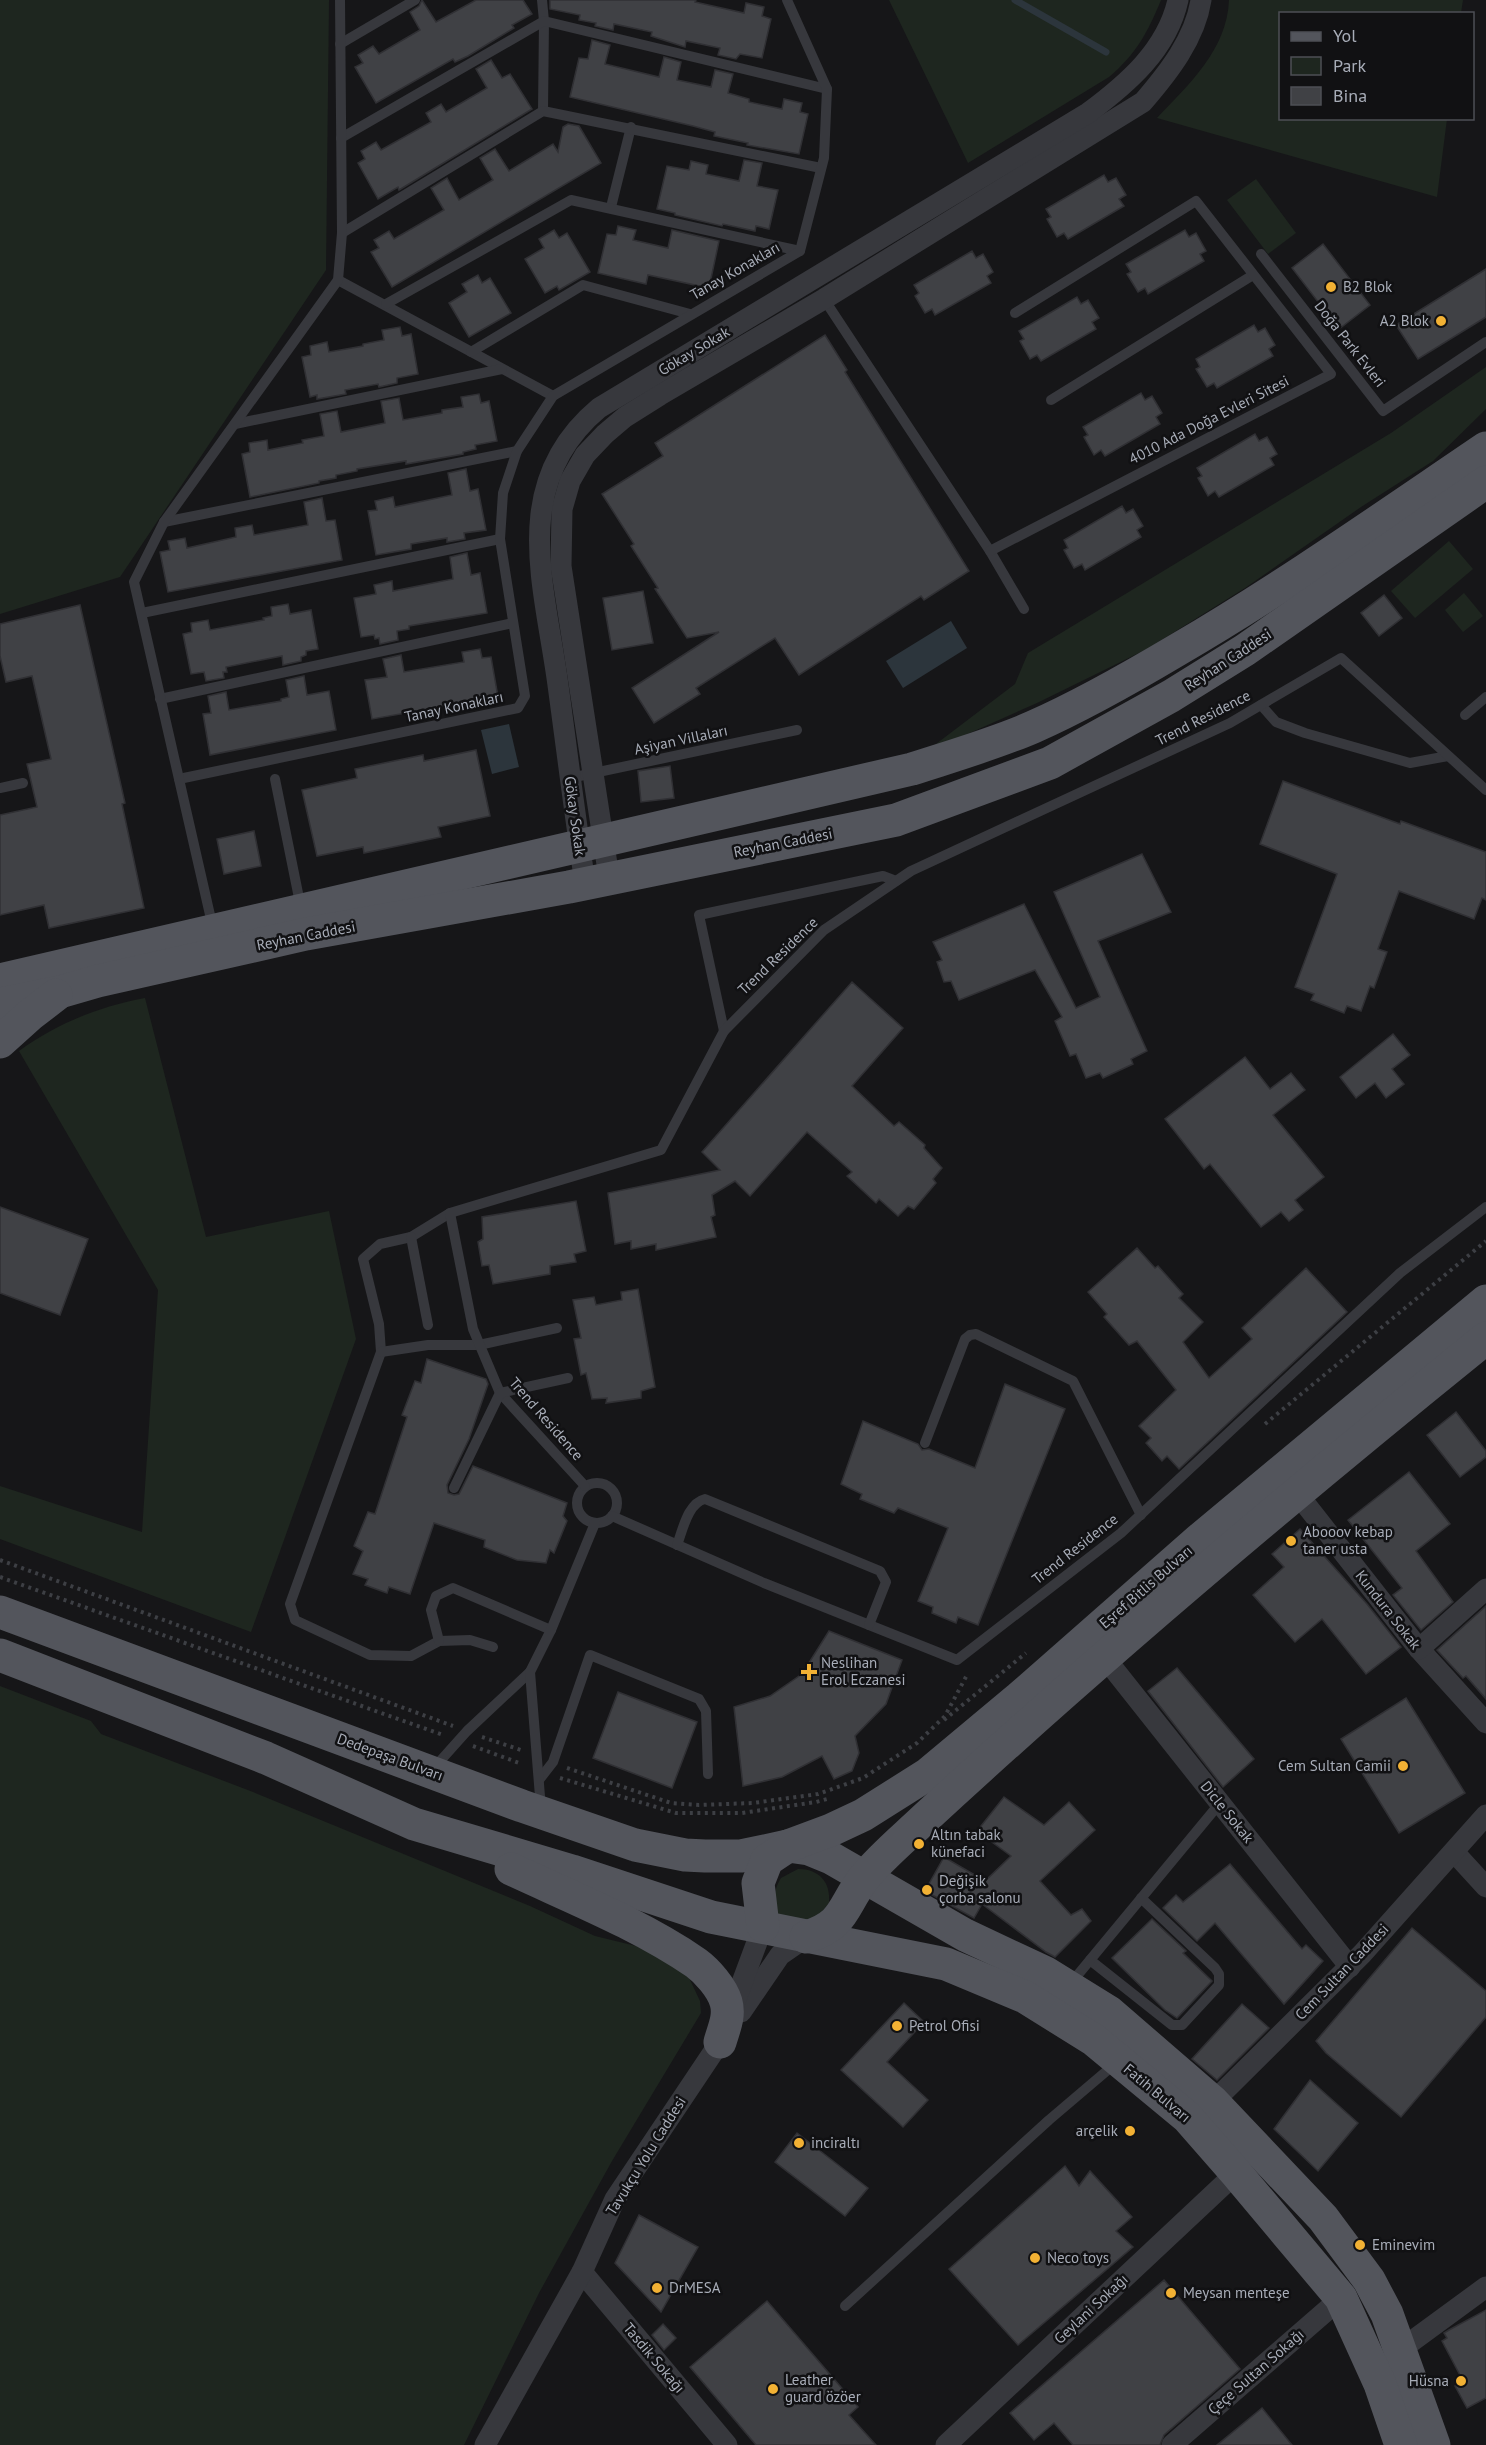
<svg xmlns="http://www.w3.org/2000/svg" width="1486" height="2445" font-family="'PT Sans',sans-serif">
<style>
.green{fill:#1e261f}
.water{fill:#2c353c}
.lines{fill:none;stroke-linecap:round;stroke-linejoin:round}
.stream{stroke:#2c353c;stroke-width:7}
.building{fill:#404145;stroke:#303034;stroke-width:1.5}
.path{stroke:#3d3f44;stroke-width:4;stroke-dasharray:3 4.5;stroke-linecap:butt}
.service{stroke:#37383d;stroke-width:10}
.minor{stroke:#37383d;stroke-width:21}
.primary{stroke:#53555c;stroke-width:33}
.poi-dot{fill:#f2b134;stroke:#111113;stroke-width:2}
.labels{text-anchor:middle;stroke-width:5;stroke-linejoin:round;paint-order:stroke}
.street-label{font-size:15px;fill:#a8adb8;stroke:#111113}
.poi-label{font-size:15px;fill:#a8adb8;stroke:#111113;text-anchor:start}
</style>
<rect width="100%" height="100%" fill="#161618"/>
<g class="green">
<path d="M0 0H329L326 270 120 577 0 614Z"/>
<path d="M889 0H1161C1148 32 1136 54 1109 77L968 163Z"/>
<path d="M1229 0H1463L1461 13 1280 14V118L1447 119 1437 197 1157 118C1189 84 1227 50 1229 0Z"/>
<path d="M1256 179 1296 233 1268 254 1227 200Z"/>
<path d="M1486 367V409L1433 461 1361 507 1245 588 1147 649 1037 703 954 740 932 747 1015 684 1028 653 1391 433Z"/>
<path d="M1449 541 1473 569 1415 618 1391 591Z"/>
<path d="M1464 593 1483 616 1463 632 1445 610Z"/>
<path d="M145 998 206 1237 329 1211 356 1339 251 1632 0 1539V1486L142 1532 158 1290 19 1051C58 1023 98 1007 145 998Z"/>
<path d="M0 1686 91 1721 101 1734 253 1792 530 1906 595 1936 636 1946 684 1967 700 2001 701 2013 612 2161 539 2293 464 2445H0Z"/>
<path d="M798 1869C819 1869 831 1882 829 1903L813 1923C805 1922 795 1923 788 1920 769 1914 773 1890 781 1878Z"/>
</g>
<g class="water">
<path d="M951 621 967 648 903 688 886 661Z"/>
<path d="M509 724 519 767 492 774 481 730Z"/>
</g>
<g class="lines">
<path class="stream" d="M1015 0 1106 52"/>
</g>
<g class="building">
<path d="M422 0 436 22 476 0H523L532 14 512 25 514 28 468 56 455 62 453 59 376 103 355 67 363 63 358 55 373 46 379 54 420 30 410 12 419 6Z"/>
<path d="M550 0H696L695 2 744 13 746 3 764 7 762 16 771 19 762 58 740 54 736 59 718 55 720 48 686 41 685 47 651 36 652 32 614 24 613 30 595 26 596 23 579 20 580 15 550 9Z"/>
<path d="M592 40 610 45 605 64 659 77 664 57 681 62 677 80 711 87 715 70 733 74 728 93 749 99V102L782 109 784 99 802 103 800 112 808 114 799 154 747 145 748 143 714 136 715 132 693 126 570 97 579 58 588 59Z"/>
<path d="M491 60 502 78 510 74 532 109 399 190 398 187 378 199 358 163 365 159 361 151 376 142 381 150 431 122 426 113 441 104 446 112 487 88 476 69Z"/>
<path d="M568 124 579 126 601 163 392 287 371 252 379 248 374 240 389 231 394 239 444 210 431 188 447 178 459 200 493 180 480 158 495 149 509 171 553 144 558 152 563 127Z"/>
<path d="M744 160 762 163 757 186 778 190 769 229 756 226 755 231 723 224 722 226 675 215V213L657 209 667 166 689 170 691 161 708 165 706 174 739 181Z"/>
<path d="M1104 175 1108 182 1116 178 1126 195 1119 199 1124 206 1068 239 1064 233 1057 237 1047 219 1051 217 1046 209Z"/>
<path d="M618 226 636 230 633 240 668 248 672 230 719 241 709 288 648 275 646 284 598 273 607 234 616 235Z"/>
<path d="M554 230 559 238 567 233 590 272 559 290 557 286 545 293 525 259 544 248 539 239Z"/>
<path d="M1185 230 1189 237 1196 233 1206 251 1200 254 1204 261 1148 294 1145 288 1138 292 1127 274 1131 272 1126 264Z"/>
<path d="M1323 244 1370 305 1339 329 1292 268Z"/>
<path d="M972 251 976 258 983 254 993 272 987 276 991 283 935 315 932 309 925 313 915 296 919 293 914 285Z"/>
<path d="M1486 269V317L1418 359 1396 325Z"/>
<path d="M478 275 482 283 490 278 511 313 469 337 449 303 467 292 462 284Z"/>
<path d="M1077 297 1081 304 1088 300 1099 318 1092 322 1096 329 1041 361 1037 355 1030 359 1020 341 1024 339 1019 331Z"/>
<path d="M1254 325 1258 332 1265 328 1275 345 1269 349 1273 356 1217 388 1214 383 1207 387 1196 369 1200 367 1196 359Z"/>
<path d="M400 327 402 336 411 334 418 374 397 378V383L379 387 378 384 345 390 346 394 317 399V395L310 397 302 357 311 355 310 346 327 342 329 352 363 346V344L384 340 382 330Z"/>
<path d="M825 335 847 370 845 372 969 571 924 600 921 596 799 675 775 638 696 688 700 694 654 723 632 688 719 632 687 638 655 589 658 588 631 546 634 544 602 494 663 456 655 443Z"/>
<path d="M1141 393 1145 400 1152 396 1162 413 1156 417 1160 424 1105 456 1101 450 1094 455 1084 437 1088 435 1083 427Z"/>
<path d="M479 394 481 403 489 401 497 441 475 445 476 449 463 452V454L406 464V461L357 469V471L336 475V478L319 481V483L250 497 242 454 250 452 249 443 267 440 268 450 303 443 302 440 324 436 320 414 337 411 341 432 385 423 381 401 399 398 403 420 442 413V410L463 407 461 397Z"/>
<path d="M1255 434 1259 441 1267 437 1277 454 1270 458 1274 465 1219 497 1215 491 1208 496 1198 478 1202 476 1197 468Z"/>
<path d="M466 469 470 491 478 489 486 530 464 533 465 539 447 542V538L411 544V549L376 555 368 511 377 510 375 501 393 497 395 507 452 495 448 473Z"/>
<path d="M322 498 326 521 335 520 342 560 168 592 160 552 170 550 168 541 185 538 187 548 236 537 235 528 252 525 254 535 308 525 304 502Z"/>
<path d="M1122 506 1126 513 1133 509 1143 526 1137 530 1141 537 1085 570 1082 564 1074 568 1064 550 1068 548 1064 540Z"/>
<path d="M467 553 471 575 480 573 487 613 409 626V629L397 631 398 640 380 644 379 638 375 639 374 635 361 637 354 598 376 594 374 585 392 581 393 591 453 579 450 557Z"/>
<path d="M643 591 653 643 612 650 603 598Z"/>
<path d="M1384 595 1402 618 1379 636 1361 613Z"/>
<path d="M288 604 290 614 311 610 318 649 306 651V655L301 657V661L283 665 282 656 226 667 227 672H223L224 678 206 681 204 672 191 674 183 634 192 632 191 623 208 620 210 630 264 620 263 618 272 616 271 607Z"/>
<path d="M80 605 125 803 122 804 144 908 49 928 44 905 0 915V815L37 807 27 764 51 759 32 676 6 682 0 656V624Z"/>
<path d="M480 649 482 658 491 657 498 697 372 719 365 680 387 677 383 659 401 655 404 672 464 662 462 652Z"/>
<path d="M304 676 307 695 329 691 336 730 210 755 203 714 211 713 208 696 226 692 229 710 281 701V699L289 697 286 680Z"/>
<path d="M476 750 490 816 438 827 441 837 364 853 363 847 317 856 302 790 357 778 355 769 423 755 424 761Z"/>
<path d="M670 766 674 798 641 802 638 771Z"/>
<path d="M1283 781 1400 824 1401 821 1486 852V900L1482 898 1474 919 1399 891 1378 949 1387 952 1374 988 1370 986 1361 1011 1347 1006 1344 1013 1311 1000 1314 994 1295 987 1337 874 1260 844Z"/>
<path d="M254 831 261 866 224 874 217 839Z"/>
<path d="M1142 854 1171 912 1098 941 1147 1051 1131 1059 1133 1064 1103 1078 1100 1073 1086 1078 1076 1054 1070 1056 1055 1021 1062 1017 1035 970 959 1000 951 981 944 982 937 962 942 960 933 942 1024 904 1076 1008 1100 997 1054 892Z"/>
<path d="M852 982 903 1028 852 1086 894 1126 899 1122 925 1145 924 1148 942 1168 933 1179 936 1183 914 1209 908 1206 898 1216 879 1199 876 1203 847 1176 852 1172 807 1132 750 1196 735 1181 712 1195 715 1215 711 1217 716 1237 656 1250V1244L631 1249V1241L615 1244 608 1193 720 1170 702 1152Z"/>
<path d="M1393 1034 1410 1055 1392 1069 1404 1084 1386 1098 1375 1083 1356 1098 1340 1077Z"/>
<path d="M1245 1057 1270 1089 1291 1073 1305 1090 1273 1115 1324 1177 1295 1200 1303 1210 1289 1221 1281 1212 1261 1227 1210 1164 1204 1169 1165 1119Z"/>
<path d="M576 1201 586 1251 574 1254 576 1262 550 1266V1274L493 1284 489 1265 482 1266 478 1242 483 1239 482 1217Z"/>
<path d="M0 1207 88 1239 60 1315 0 1293Z"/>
<path d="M1137 1248 1155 1268 1158 1266 1183 1294 1179 1298 1203 1322 1183 1342 1209 1378 1252 1339 1242 1328 1306 1268 1347 1312 1179 1469 1167 1456 1162 1461 1146 1443 1151 1438 1139 1426 1176 1390 1137 1341 1129 1345 1104 1317 1107 1314 1088 1292Z"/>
<path d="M638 1289 655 1387 641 1391V1398L606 1403 607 1398 592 1399 586 1373 581 1375 574 1339 581 1338 573 1300 594 1297 596 1305 622 1300 621 1292Z"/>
<path d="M427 1359 486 1379 488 1384 469 1439 447 1485 448 1493 454 1495 459 1494 473 1466 567 1503 563 1516 567 1521 554 1553 550 1550 546 1563 517 1560 484 1547 485 1540 434 1523 410 1594 389 1587 387 1593 365 1585 368 1579 353 1574 363 1551 354 1546 368 1512 375 1514 407 1417 402 1415 415 1381 421 1383Z"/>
<path d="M1005 1384 1065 1409 978 1625 958 1617 956 1623 932 1613 933 1607 918 1601 948 1528 898 1508 894 1513 860 1499 862 1494 841 1484 863 1421 918 1444 922 1450 929 1449 975 1468Z"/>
<path d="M1456 1412 1486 1451V1457L1460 1477 1427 1435Z"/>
<path d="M1409 1472 1450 1524 1416 1551 1453 1602 1421 1630 1393 1595 1402 1588 1348 1520Z"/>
<path d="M1300 1529 1367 1604 1401 1647 1366 1674 1322 1619 1295 1642 1253 1595 1284 1567 1272 1554Z"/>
<path d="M1486 1606V1699L1466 1676 1463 1678 1437 1650Z"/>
<path d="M829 1631 902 1660 886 1704 855 1736 859 1753 852 1771 834 1779 822 1756 782 1777 743 1786 734 1707 770 1696 802 1674Z"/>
<path d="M1177 1668 1254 1759 1223 1787 1148 1691Z"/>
<path d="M618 1692 697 1722 672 1788 593 1758Z"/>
<path d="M1406 1698 1465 1793 1399 1833 1341 1739Z"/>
<path d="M1004 1797 1044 1825 1069 1802 1095 1830 1040 1881 1071 1915 1082 1909 1091 1921 1055 1957 1046 1952 982 1904 974 1918 925 1891 944 1857 985 1881 1011 1856 977 1831Z"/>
<path d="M1230 1864 1302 1949 1306 1945 1323 1961 1284 2004 1215 1923 1197 1941 1163 1908 1176 1895 1183 1902Z"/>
<path d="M1152 1919 1186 1951 1183 1953 1212 1981 1177 2018 1165 2010 1112 1958Z"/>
<path d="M1412 1928 1486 1991V2017L1401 2117 1326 2053 1316 2041Z"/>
<path d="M904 2003 924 2022 887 2062 928 2100 903 2127 841 2070Z"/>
<path d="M1242 2004 1269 2028 1217 2080 1192 2059Z"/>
<path d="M1310 2080 1358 2123 1318 2171 1274 2129Z"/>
<path d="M797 2133 868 2188 845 2216 775 2162Z"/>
<path d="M1065 2166 1079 2186 1090 2171 1132 2217 1116 2231 1133 2247 1018 2345 949 2269Z"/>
<path d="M639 2215 698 2247 661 2312 615 2263Z"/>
<path d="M1164 2280 1240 2369 1164 2435 1160 2445H1073L1054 2423 1034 2440 1010 2413Z"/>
<path d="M767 2301 858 2407 849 2415 876 2445H756L690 2367Z"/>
<path d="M1486 2310V2398L1467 2408 1455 2386 1463 2381 1442 2341 1447 2338 1444 2333 1449 2330Z"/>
<path d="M663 2324 676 2338 664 2350 652 2335Z"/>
<path d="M1262 2408 1292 2445H1217Z"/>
</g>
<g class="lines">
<g class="path">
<path d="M1265 1424 1486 1241"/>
<path d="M0 1560 453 1726"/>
<path d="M0 1577 443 1735"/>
<path d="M944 1720 1026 1653"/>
<path d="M482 1737 521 1750"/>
<path d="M473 1746 522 1764"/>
<path d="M567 1768 671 1803 699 1805 753 1803 818 1794 863 1778 917 1743 945 1716 968 1673"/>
<path d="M560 1778 676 1813H742L816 1802 831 1798"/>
</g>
<g class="service">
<path d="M542 0 544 21 543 111"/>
<path d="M340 44 415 0"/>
<path d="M341 138 544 21 827 89"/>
<path d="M611 207 631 127"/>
<path d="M342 233 543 111 821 168"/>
<path d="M1261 254 1383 411 1486 342"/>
<path d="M338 280 553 396"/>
<path d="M824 299 990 551 1024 609"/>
<path d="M386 304 571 200 800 251"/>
<path d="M471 352 583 285 690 314"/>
<path d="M1051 400 1253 275"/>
<path d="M235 424 502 369"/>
<path d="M164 522 517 451"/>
<path d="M990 551 1331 374 1196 201 1015 313"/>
<path d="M142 613 500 539"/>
<path d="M160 699 513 623"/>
<path d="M1261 705 1276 722 1305 733 1410 763 1448 756"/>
<path d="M1465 715 1486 697"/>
<path d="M570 778 797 730"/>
<path d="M179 779 518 708 525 696 500 539 503 493 517 451 553 396 800 251 824 158 827 89 787 0"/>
<path d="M275 779 301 908"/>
<path d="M0 788 23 783"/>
<path d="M213 928 134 582 164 522 338 280 342 233 340 0"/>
<path d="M724 1031 699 915 883 876 896 881"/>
<path d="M450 1213 411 1237 380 1244 363 1259 379 1324 381 1352 290 1604 295 1620 370 1655 411 1656 439 1641 470 1640 493 1647"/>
<path d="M411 1237 428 1325"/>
<path d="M381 1352 428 1345H479L557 1328"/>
<path d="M925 1443 965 1339 970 1335 976 1334 1073 1381 1141 1515"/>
<circle cx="597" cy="1503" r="20"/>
<path d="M585 1486 500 1393 473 1329 450 1213 661 1150 724 1031 824 930 911 871 1230 723 1341 658 1486 790"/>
<path d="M454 1488 500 1393 568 1378"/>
<path d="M612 1516 764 1583 957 1660 1121 1533 1400 1273 1486 1207"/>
<path d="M677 1545C683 1529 688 1503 705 1499L880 1571 886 1582 869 1625"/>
<path d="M439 1641 431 1610 436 1596 453 1588 551 1630"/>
<path d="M433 1769 467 1731 530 1672"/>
<path d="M539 1780 553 1762 590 1655 699 1699 706 1711 708 1774"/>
<path d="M541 1809 530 1672 551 1630 595 1523"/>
<path d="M1090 1960 1172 2025H1182L1219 1985V1974L1215 1968 1141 1898"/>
<path d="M1071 1983 1220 1803"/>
<path d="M845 2306 1049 2120 1116 2063"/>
</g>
<g class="minor">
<path d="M609 877 561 566 562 509 570 481 585 455 605 434 625 417 660 395 824 299 1143 102C1168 73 1195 39 1201 0"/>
<path d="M585 883C575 817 567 751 558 685 545 586 508 484 599 408L1088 113C1127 84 1167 50 1178 0"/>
<path d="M1296 1492 1419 1649 1486 1723"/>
<path d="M1419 1649 1486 1589"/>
<path d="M1105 1658 1350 1967"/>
<path d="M1454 1852 1486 1887"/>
<path d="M741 2012 780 1955 806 1937"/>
<path d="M1203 2107 1213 2102 1362 1954 1486 1815"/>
<path d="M582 2272 727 2445"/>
<path d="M1400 2350 1486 2287"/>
<path d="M485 2445 582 2272 615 2199 720 2042 763 1926"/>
<path d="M946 2445 1236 2173"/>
<path d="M1172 2445 1341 2298"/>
</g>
<g class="primary">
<path d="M0 980 912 769C952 756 994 744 1033 727 1083 705 1130 678 1177 650 1283 588 1384 517 1486 448"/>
<path d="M0 1004 60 992 98 981 306 934 569 887 896 820 1050 763 1171 696 1245 650 1486 482"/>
<path d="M0 1042 30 1015 56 995"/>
<path d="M0 1612 522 1806 635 1845 685 1855 705 1856H741L788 1846 809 1849 831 1858 965 1935 1046 1973 1109 2012 1213 2102 1323 2218 1369 2280 1387 2314 1434 2445"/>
<path d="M0 1655 266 1758 414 1824 572 1871 711 1917 946 1964 1025 1997 1094 2040 1187 2117 1236 2173 1341 2298 1380 2384 1401 2445"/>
<path d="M511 1869C573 1898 639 1924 696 1963 707 1971 722 1988 726 2002 730 2016 724 2028 720 2042"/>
<path d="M763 1926 758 1883 767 1860 788 1846 831 1830 863 1815 928 1774 1019 1698 1200 1539 1486 1301"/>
<path d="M806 1937C846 1925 842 1906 864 1878 881 1857 904 1838 923 1820 1105 1652 1294 1493 1486 1338"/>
</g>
</g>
<g class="poi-dot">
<circle cx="1331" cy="287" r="6"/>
<circle cx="1441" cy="321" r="6"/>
<circle cx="1291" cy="1541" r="6"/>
<path d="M806 1663h6v6h6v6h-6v6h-6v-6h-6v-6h6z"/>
<circle cx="1403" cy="1766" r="6"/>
<circle cx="919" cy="1844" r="6"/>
<circle cx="927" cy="1890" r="6"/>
<circle cx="897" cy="2026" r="6"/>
<circle cx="1130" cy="2131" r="6"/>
<circle cx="799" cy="2143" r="6"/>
<circle cx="1360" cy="2245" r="6"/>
<circle cx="1035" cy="2258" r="6"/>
<circle cx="657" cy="2288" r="6"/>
<circle cx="1171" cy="2293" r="6"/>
<circle cx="1461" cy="2381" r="6"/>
<circle cx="773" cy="2389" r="6"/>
</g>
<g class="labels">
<g class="street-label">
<text transform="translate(735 271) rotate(-30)" y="5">Tanay Konakları</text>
<text transform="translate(1350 344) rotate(52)" y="5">Doğa Park Evleri</text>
<text transform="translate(694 351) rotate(-31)" y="5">Gökay Sokak</text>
<text transform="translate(1209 420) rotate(-27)" y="5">4010 Ada Doğa Evleri Sitesi</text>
<text transform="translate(1228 660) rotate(-33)" y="5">Reyhan Caddesi</text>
<text transform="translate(454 707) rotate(-12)" y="5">Tanay Konakları</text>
<text transform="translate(1203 718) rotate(-27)" y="5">Trend Residence</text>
<text transform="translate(681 740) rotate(-12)" y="5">Aşiyan Villaları</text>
<text transform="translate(575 816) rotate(82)" y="5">Gökay Sokak</text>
<text transform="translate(783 843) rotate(-11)" y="5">Reyhan Caddesi</text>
<text transform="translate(306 936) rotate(-11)" y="5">Reyhan Caddesi</text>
<text transform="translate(778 956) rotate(-44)" y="5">Trend Residence</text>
<text transform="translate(546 1419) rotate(49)" y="5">Trend Residence</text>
<text transform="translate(1075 1549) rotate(-38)" y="5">Trend Residence</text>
<text transform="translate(1146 1587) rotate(-41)" y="5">Eşref Bitlis Bulvarı</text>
<text transform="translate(1388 1610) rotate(52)" y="5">Kundura Sokak</text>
<text transform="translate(390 1757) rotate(20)" y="5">Dedepaşa Bulvarı</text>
<text transform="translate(1227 1812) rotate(51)" y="5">Dicle Sokak</text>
<text transform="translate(1342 1972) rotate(-46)" y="5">Cem Sultan Caddesi</text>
<text transform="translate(1157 2093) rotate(40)" y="5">Fatih Bulvarı</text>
<text transform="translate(646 2156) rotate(-58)" y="5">Tavukçu Yolu Caddesi</text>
<text transform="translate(1091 2309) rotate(-43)" y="5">Geylani Sokağı</text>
<text transform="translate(654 2358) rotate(50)" y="5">Tasdik Sokağı</text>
<text transform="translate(1256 2372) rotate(-41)" y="5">Çeçe Sultan Sokağı</text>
</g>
<g class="poi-label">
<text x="1343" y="292">B2 Blok</text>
<text x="1429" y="326" text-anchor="end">A2 Blok</text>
<text x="1303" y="1537">Abooov kebap<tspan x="1303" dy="17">taner usta</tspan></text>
<text x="821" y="1668">Neslihan<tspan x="821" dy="17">Erol Eczanesi</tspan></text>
<text x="1391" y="1771" text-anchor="end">Cem Sultan Camii</text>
<text x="931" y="1840">Altın tabak<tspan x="931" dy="17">künefaci</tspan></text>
<text x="939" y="1886">Değişik<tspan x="939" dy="17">çorba salonu</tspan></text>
<text x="909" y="2031">Petrol Ofisi</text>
<text x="1118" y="2136" text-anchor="end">arçelik</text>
<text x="811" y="2148">inciraltı</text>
<text x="1372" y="2250">Eminevim</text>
<text x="1047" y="2263">Neco toys</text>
<text x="669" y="2293">DrMESA</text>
<text x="1183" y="2298">Meysan menteşe</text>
<text x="785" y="2385">Leather<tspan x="785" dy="17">guard özöer</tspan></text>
<text x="1449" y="2386" text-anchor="end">Hüsna</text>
</g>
</g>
<rect x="1279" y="12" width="195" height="108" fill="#111113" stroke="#4d4f55" stroke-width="1.5"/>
<rect x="1291" y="32" width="30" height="9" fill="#53555c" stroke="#4d4f55" stroke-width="1.5"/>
<text x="1333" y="42" font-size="18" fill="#a8adb8">Yol</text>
<rect x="1291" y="57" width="30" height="18" fill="#1e261f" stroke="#4d4f55" stroke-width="1.5"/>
<text x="1333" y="72" font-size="18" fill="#a8adb8">Park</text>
<rect x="1291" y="87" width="30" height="18" fill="#404145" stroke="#4d4f55" stroke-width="1.5"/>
<text x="1333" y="102" font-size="18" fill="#a8adb8">Bina</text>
</svg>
